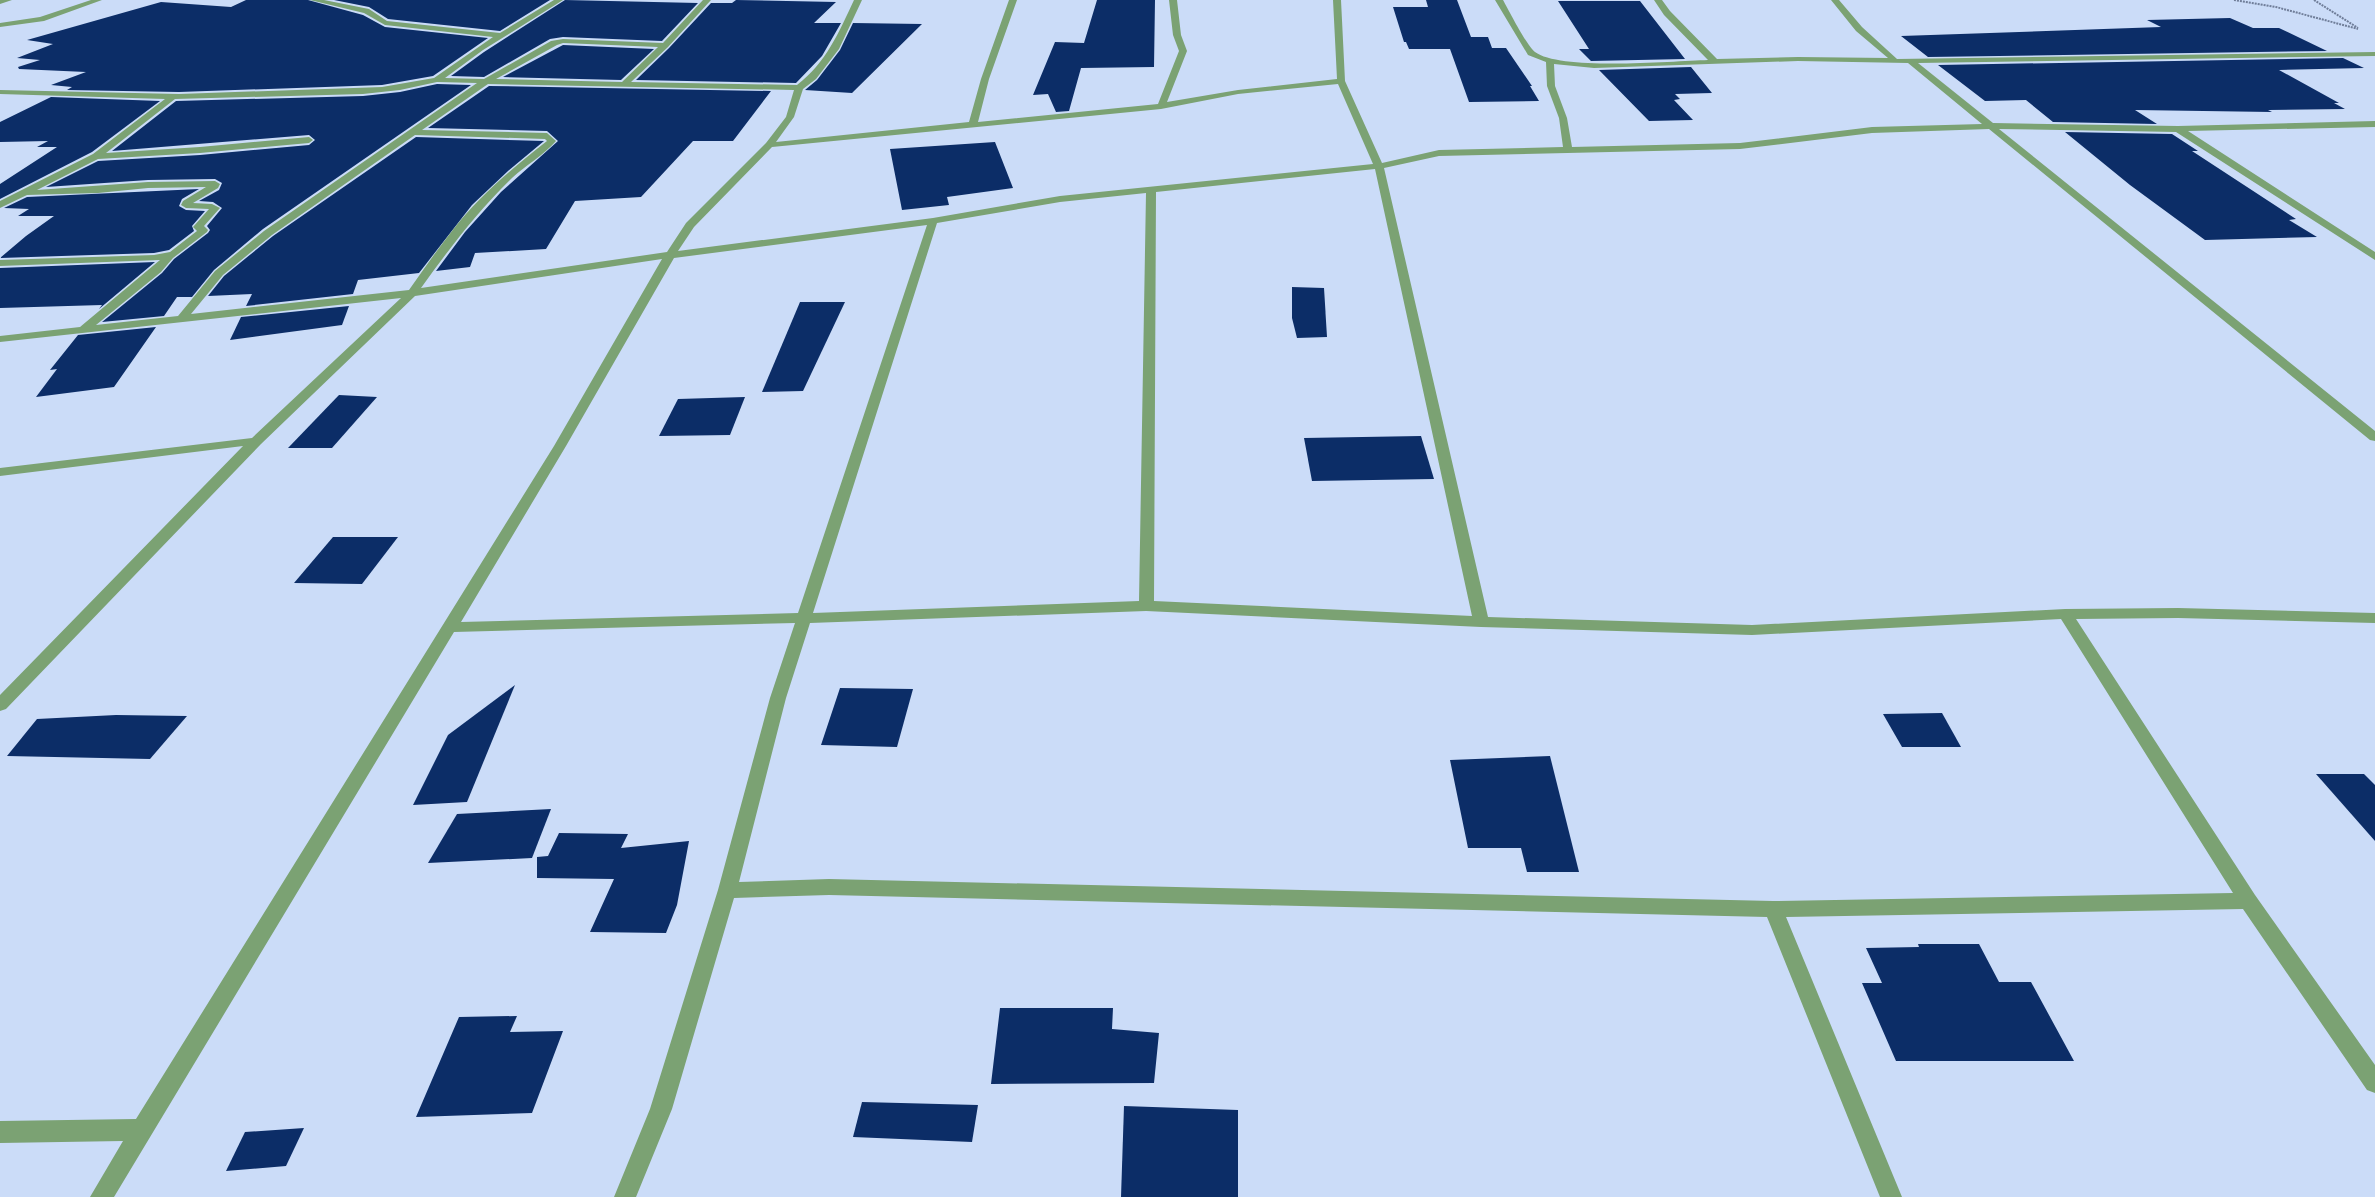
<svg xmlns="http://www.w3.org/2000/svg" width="2375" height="1197" font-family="Inter,sans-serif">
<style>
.building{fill:#0c2d67}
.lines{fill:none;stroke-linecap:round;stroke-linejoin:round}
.path{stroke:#707e99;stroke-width:2;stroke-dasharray:2 1;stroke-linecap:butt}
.minor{fill:#7ba273;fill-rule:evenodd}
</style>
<rect width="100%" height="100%" fill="#cbdcf8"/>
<g class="building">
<path d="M246 0H308L363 15 385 27 488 38 433 76 382 85 179 92 67 90 72 87 51 85 86 72 19 69 18 67 40 60 17 58 53 44 27 40 161 2 231 7Z"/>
<path d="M334 0H550L500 31 388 19 369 7Z"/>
<path d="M565 0 698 3 662 41 563 37 550 39 484 77 451 76 484 52Z"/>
<path d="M736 0 836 2 814 23H841L822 56 796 83 636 80 669 48 711 3H732Z"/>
<path d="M1097 0H1155L1154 67 1081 68 1069 111 1056 112 1048 94 1033 95 1055 42 1084 43Z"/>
<path d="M1426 0H1457L1471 37H1488L1492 48H1506L1532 86H1530L1539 101 1469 102 1450 49H1409L1406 42H1404L1393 7H1428Z"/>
<path d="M1558 1H1640L1685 59 1591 61 1579 49H1589Z"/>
<path d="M2230 18 2253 28H2279L2327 51 1928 57 1901 36 2161 27 2147 20Z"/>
<path d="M853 23 922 24 852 93 805 90 817 80 840 50Z"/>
<path d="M563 45 654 49 621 80 503 77Z"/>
<path d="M2343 58 2364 68 2279 70 2339 103H2334L2345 109 2268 110 2272 112 2135 110 2157 124 2053 122 2026 100 1985 101 1938 65Z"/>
<path d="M1691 67 1712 93 1675 94 1680 99 1674 100 1693 120 1649 121 1599 70Z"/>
<path d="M437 84 471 85 263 229 214 270 192 297H177L164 316 102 322 162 273 174 259 208 233 210 230 207 226 222 208 213 202 199 201 219 190 222 183 215 179 148 180 46 187 98 161 200 155 309 145 315 140 309 135 112 151 176 101 363 96 400 92Z"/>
<path d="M489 86 771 91 733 141H693L641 197 575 201 546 249 475 253 470 267 436 271 465 232 501 192 558 141 547 131 428 128Z"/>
<path d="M51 97 160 101 92 152 0 199V184L57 147H37L48 141 0 142V122Z"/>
<path d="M2065 132 2172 134 2198 151H2192L2296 219 2289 220 2317 237 2205 240 2130 185Z"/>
<path d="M416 137 544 141 508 171 472 205 419 273 358 280 353 294 246 306 252 294 208 296 224 276 273 236Z"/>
<path d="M995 142 1013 188 947 197 949 205 902 210 890 149Z"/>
<path d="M199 189 182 199 179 206 186 210 205 211 192 226 194 231 169 250 154 253 0 258 26 236 54 216H18L29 209 4 208 27 197Z"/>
<path d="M155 262 99 309 102 305 0 308V268Z"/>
<path d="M1292 287 1324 288 1327 337 1297 338 1292 318Z"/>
<path d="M800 302H845L803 391 762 392Z"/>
<path d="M349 306 342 325 230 340 241 317Z"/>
<path d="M156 327 114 387 36 397 57 369 50 370 78 335Z"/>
<path d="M339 395 377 397 332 448H288Z"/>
<path d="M745 397 730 435 659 436 678 399Z"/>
<path d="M1421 436 1434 479 1312 481 1304 438Z"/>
<path d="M333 537H398L362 584 294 583Z"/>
<path d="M515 685 467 802 413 805 448 735Z"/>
<path d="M840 688 913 689 897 747 821 745Z"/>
<path d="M1942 713 1961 747H1902L1883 714Z"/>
<path d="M116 715 187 716 150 759 7 756 37 719Z"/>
<path d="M1550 756 1579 872H1527L1521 848H1468L1450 760Z"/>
<path d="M2316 774H2364L2375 785V841Z"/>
<path d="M551 809 532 858 428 863 457 814Z"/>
<path d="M559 833 628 834 621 848 689 841 677 905 666 933 590 932 614 879 537 878V857L548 856Z"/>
<path d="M1918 944H1979L1999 982H2031L2074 1061H1896L1862 983H1882L1866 948 1919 947Z"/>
<path d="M1000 1008H1113L1112 1029 1159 1033 1154 1083 991 1084Z"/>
<path d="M517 1016 510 1032 563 1031 532 1113 416 1117 459 1017Z"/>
<path d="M862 1102 978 1105 972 1142 853 1137Z"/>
<path d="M1124 1106 1238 1110V1197H1121Z"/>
<path d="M304 1128 286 1166 226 1171 245 1132Z"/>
</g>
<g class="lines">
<g class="path">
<path d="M2234 0 2276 7 2358 29"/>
<path d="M2314 0 2358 28"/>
</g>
<g class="minor">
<path d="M0 0H12L0 4Z"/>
<path d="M91 0H102L44 21 0 27V23L40 17Z"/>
<path d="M310 0H324L369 9 387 21 500 33 554 0H563L483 50 445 78 484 79 551 41 563 39 663 43 703 0H711L668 47 631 82 797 85C826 63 839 32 854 0H862L839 49 816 79 803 89 794 117 776 142 969 122 981 79 1009 0H1017L989 79 978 122 1158 104 1179 51 1173 35 1169 0H1177L1181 35 1187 51 1167 102 1238 90 1337 79 1333 0H1341L1345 81 1382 163 1439 150 1563 147 1559 118 1547 86 1546 62 1528 55 1495 0H1503C1509 11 1527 46 1535 52 1560 71 1673 61 1708 60L1664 15 1654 0H1662L1670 11 1717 59 1798 57 1888 58 1856 31 1831 0H1839L1862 27 1897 59 2375 52V56L1918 63 1993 123 2178 126 2375 121V127L2188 131 2375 252V260L2176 132 1999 129 2375 431V441L2370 440 1989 129 1872 133 1740 149 1439 156 1384 168 1488 617 1752 625 2065 609 2178 608 2375 613V623L2178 618 2076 619 2255 895 2375 1065V1093L2367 1090 2243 909 1786 917 1902 1197H1880L1767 917 829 895 734 898 672 1109 636 1197H614L650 1109 718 890 770 698 795 623 454 632 114 1197H90L123 1141 0 1143V1121L136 1119 554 446 662 259 415 296 261 444 6 709 0 711V695L243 446 0 476V468L252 438 401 298 0 342V336L80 327 160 260 0 266V260L154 255 170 252 197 231 193 227 209 209 186 208 181 205 183 201 206 187 148 188 98 193 27 195 0 208V201L93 154 165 99 0 94V90L179 94 382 87 434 78 493 37 385 25 364 13ZM563 43 658 47 622 82 496 79 557 45ZM1798 61 1908 63 1982 124 1872 127 1740 143 1572 147 1567 118 1555 86 1554 64 1594 68ZM437 82 477 83 264 231 215 271 178 316 96 325 161 272 173 258 207 232 208 230 204 226 220 208 212 204 193 203 218 188 220 184 215 181 148 182 37 190 98 159 200 153 309 143 313 140 309 137 200 147 106 153 175 99 363 94 400 90ZM488 84 794 90 786 117 766 143 686 223 667 252 421 288C449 249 477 212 512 178 526 165 544 155 556 141L547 133 422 130ZM1338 84 1373 164 1060 196 933 218 678 251 694 227 772 147 1161 109 1238 94ZM415 135 545 139 547 141C513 168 479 196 452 231 437 250 423 270 409 290L191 314 223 275 272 235ZM1375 169 1472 616 1154 601 1156 192ZM1146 193 1139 601 813 613 937 223 1060 202ZM927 225 798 613 461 622 566 446 674 258ZM1146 611 1481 627 1752 635 2061 619 2233 893 1773 901 829 879 739 882 786 698 810 623Z"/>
</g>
</g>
</svg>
